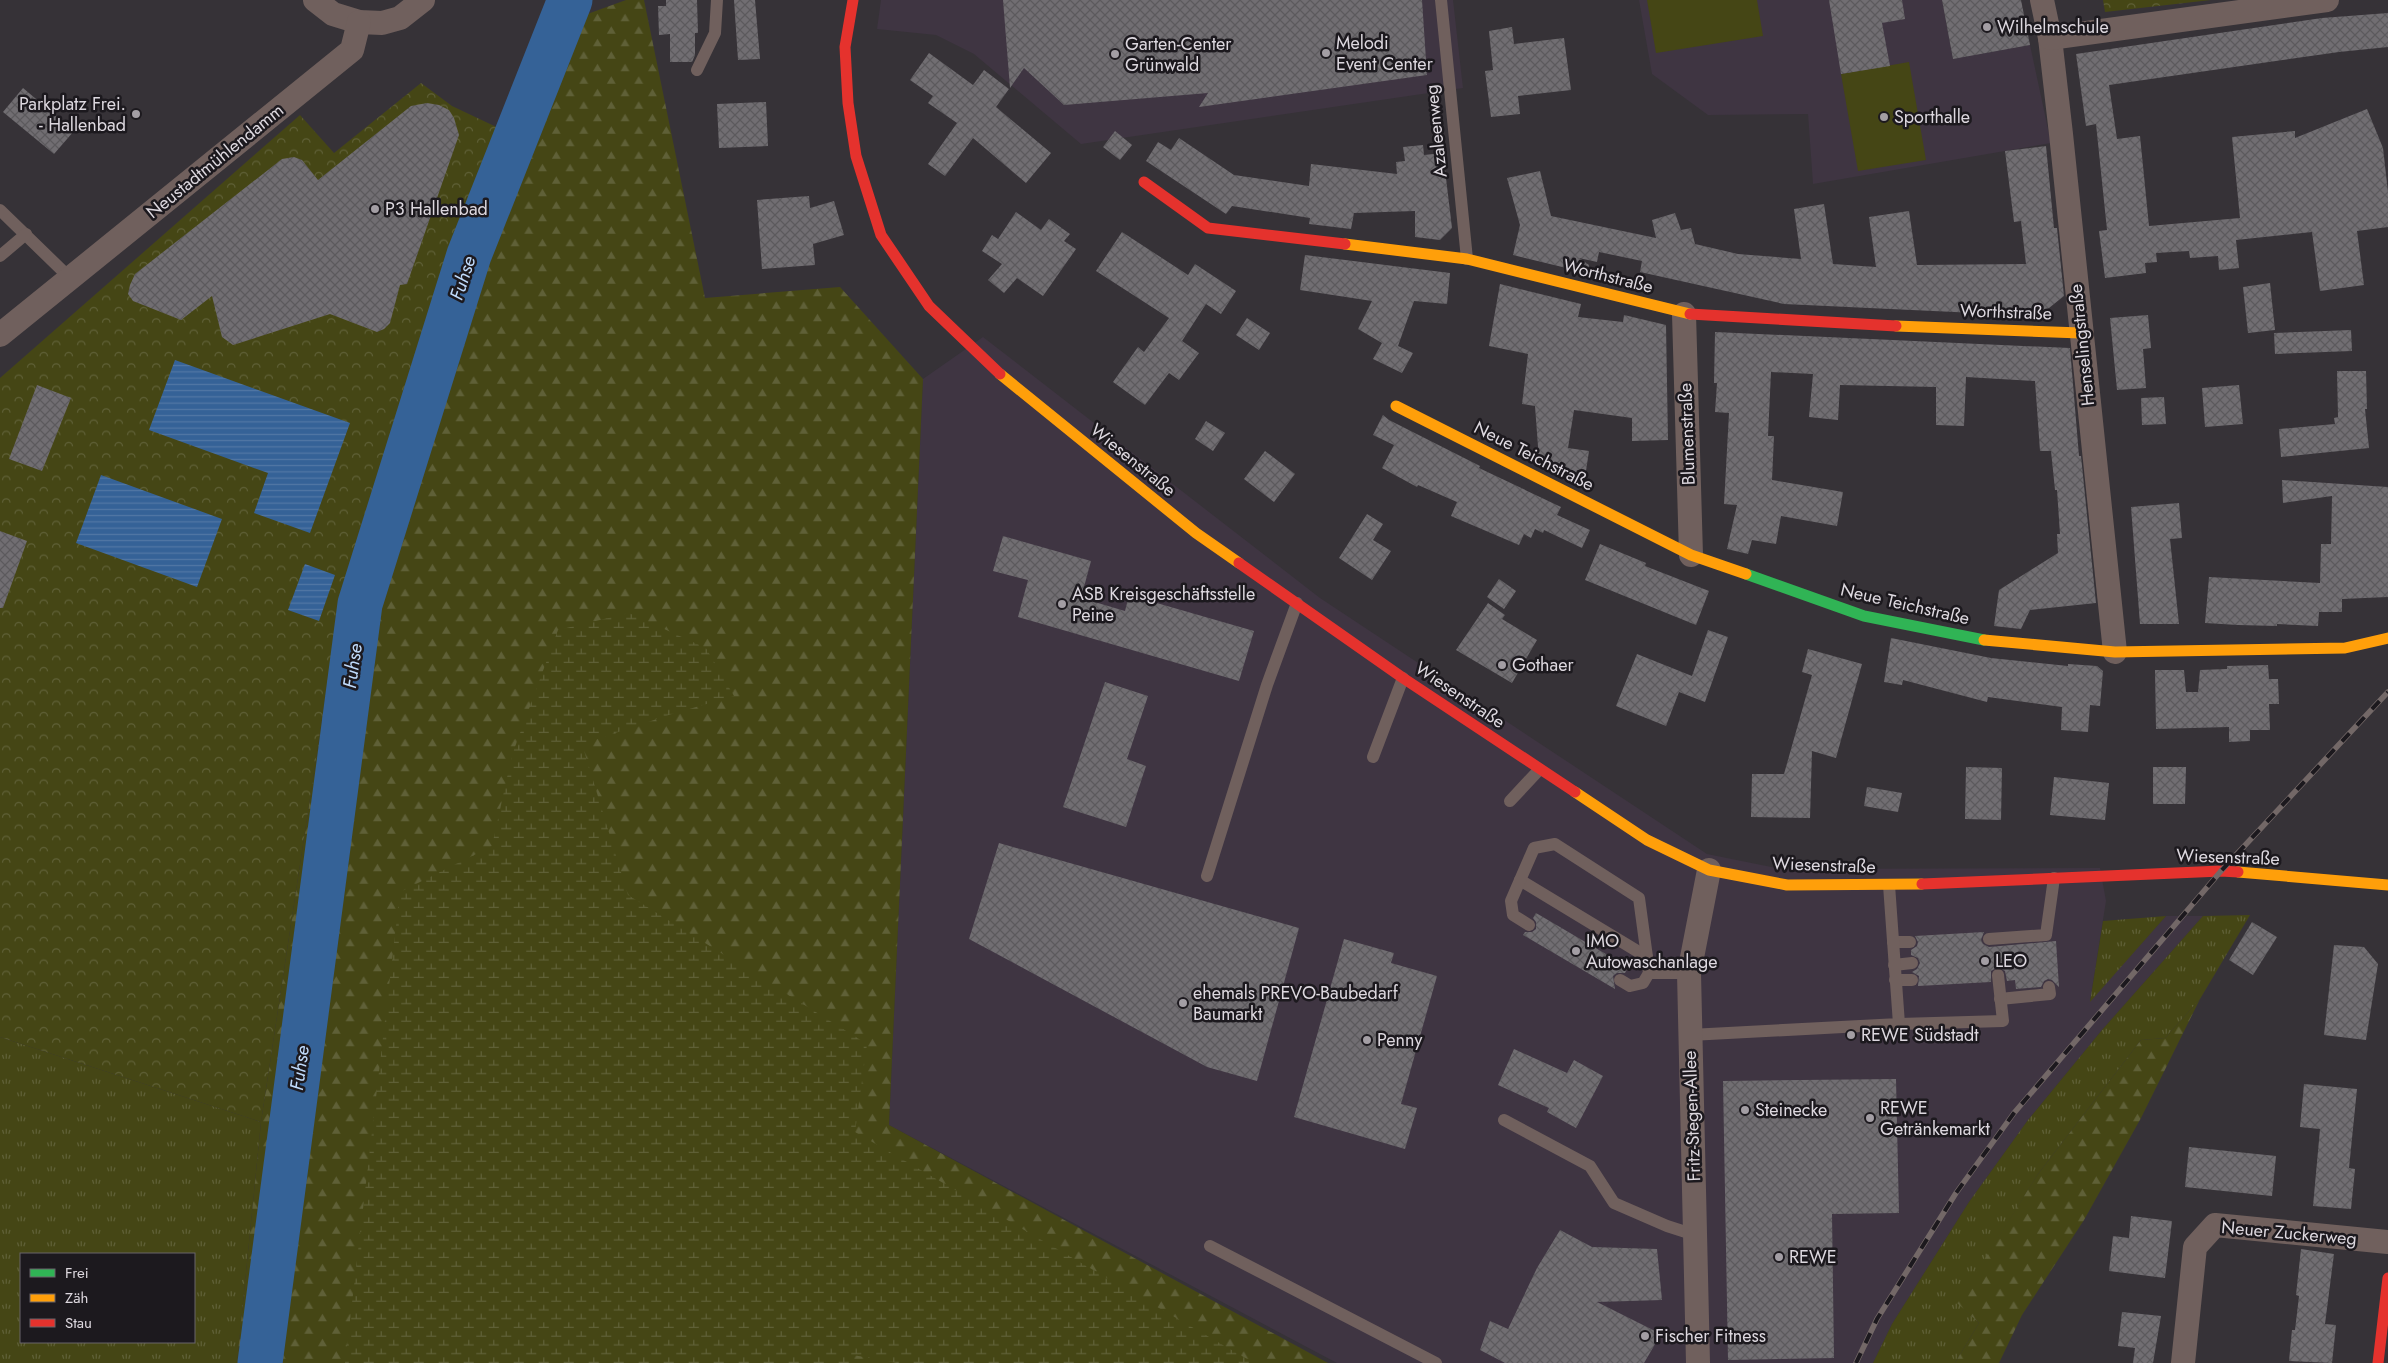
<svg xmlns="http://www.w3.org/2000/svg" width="2388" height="1363" font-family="Jost,sans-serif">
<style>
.built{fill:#3f3542}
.grass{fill:url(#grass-tufts);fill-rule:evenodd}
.forest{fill:url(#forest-firs)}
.wetland{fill:url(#wetland-marsh)}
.park{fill:url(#park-crowns)}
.pitch{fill:#454615}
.water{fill:url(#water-rules)}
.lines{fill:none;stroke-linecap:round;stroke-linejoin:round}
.river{stroke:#356297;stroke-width:45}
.building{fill:url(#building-cross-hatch)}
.lane{stroke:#70605d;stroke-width:12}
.street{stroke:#70605d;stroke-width:24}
.fast{stroke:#30b455;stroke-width:11}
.slow{stroke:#ff9f0a;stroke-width:11}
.jam{stroke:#e5322d;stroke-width:11}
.rail-casing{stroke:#736867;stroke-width:5.5}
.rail{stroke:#1c191e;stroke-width:4;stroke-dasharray:11;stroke-linecap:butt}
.poi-dot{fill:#a39ea4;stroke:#1c191e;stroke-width:2}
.labels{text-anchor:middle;stroke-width:5;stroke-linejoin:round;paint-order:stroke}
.poi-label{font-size:18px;fill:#ddd8df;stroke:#1c191e;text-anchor:start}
.street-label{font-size:18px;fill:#ddd8df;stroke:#1c191e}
.water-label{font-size:19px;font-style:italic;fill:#bfdafb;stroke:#1c191e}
</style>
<defs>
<pattern id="grass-tufts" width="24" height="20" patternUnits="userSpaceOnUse" patternTransform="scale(1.25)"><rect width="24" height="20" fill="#454615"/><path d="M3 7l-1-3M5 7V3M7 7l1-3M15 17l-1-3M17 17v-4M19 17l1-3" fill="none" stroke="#5f6037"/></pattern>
<pattern id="forest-firs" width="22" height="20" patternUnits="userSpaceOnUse" patternTransform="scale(1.25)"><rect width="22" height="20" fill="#454615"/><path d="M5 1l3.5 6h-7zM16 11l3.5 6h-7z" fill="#5f6037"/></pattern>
<pattern id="wetland-marsh" width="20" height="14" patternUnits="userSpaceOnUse" patternTransform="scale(1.25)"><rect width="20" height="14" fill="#454615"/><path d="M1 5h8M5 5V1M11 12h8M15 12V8" fill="none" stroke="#5f6037"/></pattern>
<pattern id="park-crowns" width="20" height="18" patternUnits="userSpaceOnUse" patternTransform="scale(1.25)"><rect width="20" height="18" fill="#454615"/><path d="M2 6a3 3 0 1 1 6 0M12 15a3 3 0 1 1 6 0" fill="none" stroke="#5f6037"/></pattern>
<pattern id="water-rules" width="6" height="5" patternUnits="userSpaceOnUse" patternTransform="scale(1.25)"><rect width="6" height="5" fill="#356297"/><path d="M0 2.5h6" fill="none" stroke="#5278a5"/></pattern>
<pattern id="building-cross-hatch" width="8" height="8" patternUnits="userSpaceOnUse" patternTransform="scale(1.25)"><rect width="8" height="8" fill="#716e72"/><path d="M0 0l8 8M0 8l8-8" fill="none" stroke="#5c5a5d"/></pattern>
</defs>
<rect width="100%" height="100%" fill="#363237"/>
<g class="built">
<path d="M881 0H1453L1463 88 1081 144 974 54 936 35 877 29Z"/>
<path d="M1639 0H1942L1953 59 2030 45 2051 143 1813 184 1808 114 1708 115 1652 74Z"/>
<path d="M983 337 1320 598 1707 854 1781 869 2100 868 2106 901 2090 1001 2166 916H2203L2102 1030 2028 1120 1969 1202 1892 1324 1873 1363H1337L889 1125 923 379Z"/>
</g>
<g class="grass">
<path d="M2250 915 2200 999 2165 1038 2141 1040 2038 1174 1958 1303 1979 1323 1955 1363H1873L1892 1324 1969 1202 2028 1120 2102 1030 2203 916Z"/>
<path d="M2166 916 2090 1002 2103 921Z"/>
<path d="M0 1037 261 1122 237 1363H0ZM21 1254H194V1342H21Z"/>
</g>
<g class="forest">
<path d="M626 0H644L705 298 840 287 923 379 889 1125 1328 1363H237L261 1122 339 607 461 258 546 29Z"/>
<path d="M2200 999 2141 1118 2084 1220 2022 1315 1999 1363H1955L1979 1323 1957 1303 2038 1174 2141 1040 2165 1038Z"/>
</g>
<path class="wetland" d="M629 613 706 648 734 696 672 714 582 744 628 895 867 1044 855 1132 1254 1363H897L853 1355 852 1363H345L400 892 492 846 512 755 558 630Z"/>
<g class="park">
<path d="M2103 0H2211L2105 12Z"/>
<path d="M421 83 452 106 507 132 339 607 261 1122 0 1037V378L300 115 334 153Z"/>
</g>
<g class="pitch">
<path d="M1647 0H1757L1763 36 1656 53Z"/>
<path d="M1909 62 1926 160 1858 171 1841 74Z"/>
</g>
<g class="water">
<path d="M175 360 350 423 310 533 254 513 268 473 149 430Z"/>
<path d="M101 475 222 519 197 587 76 543Z"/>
<path d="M305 564 335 575 319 621 288 610Z"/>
</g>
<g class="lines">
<path class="river" d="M260 1363 360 604 469 255 570 0"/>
</g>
<g class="building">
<path d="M666 0H697L698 33H695V55L692 62H670V34L659 35 658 6H666Z"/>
<path d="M734 0H755L760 59 738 60Z"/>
<path d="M1003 0H1422L1427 75 1199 107 1208 93 1064 105 1024 68 1010 88Z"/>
<path d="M1829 0H1902L1905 19 1882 23 1890 66 1841 74Z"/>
<path d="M1942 0H2021L2030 45 1953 59Z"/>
<path d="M2388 13V47L2339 52 2109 85 2117 139 2140 136 2149 226 2240 218 2232 137 2295 131V138L2367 109 2383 148 2388 192V227L2357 231 2364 285 2320 291 2312 232 2236 240 2239 268 2219 270 2218 256 2190 258 2189 251 2156 253 2157 262 2145 263 2146 273 2105 278 2099 231 2107 230 2096 124 2086 126 2076 54 2322 18Z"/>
<path d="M1512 27 1514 44 1564 38 1571 90 1518 96 1520 114 1491 117 1485 71 1493 70 1489 31Z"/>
<path d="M929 53 973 85 984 70 1009 89 996 107 1051 153 1026 183 973 138 945 176 928 164 957 123 928 103 933 96 910 80Z"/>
<path d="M23 88 74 131 54 154 3 112Z"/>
<path d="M766 102 768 146 719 148 717 104Z"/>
<path d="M427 103 439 105 449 110 454 118 459 135 407 284 400 285 390 323 384 329 377 332 330 314 233 345 222 337 212 296 181 320 133 301 128 294 130 285 135 274 282 159 294 157 302 160 318 180 411 106Z"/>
<path d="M1115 131 1132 145 1120 160 1103 147Z"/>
<path d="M1179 138 1234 175 1309 186 1311 164 1397 174 1396 162 1405 161 1403 147 1423 145 1424 155 1443 153 1452 228 1440 240 1415 237V211L1354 213 1351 229 1309 224 1310 218 1232 206 1226 214 1146 161 1158 142 1171 150Z"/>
<path d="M2046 146 2054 228H2057L2064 296 2039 316 1784 304 1640 272 1642 261 1599 252 1597 262 1579 258 1589 265 1587 273 1513 255 1520 225 1507 178 1540 171 1551 216 1656 238 1652 220 1675 213 1681 230 1691 228 1695 244 1738 254 1801 259 1794 209 1824 204 1833 264 1876 267 1869 217 1909 211 1917 265 2026 264 2021 221 2014 222 2005 151Z"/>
<path d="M809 196 810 208 834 201 844 235 813 244 815 265 762 269 757 200Z"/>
<path d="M1016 212 1041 230 1049 219 1070 234 1064 241 1076 249 1043 296 1017 278 1004 293 988 280 1002 264 982 251 992 235 998 239Z"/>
<path d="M1122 232 1188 275 1195 264 1236 291 1221 314 1206 304 1182 341 1199 353 1179 380 1169 373 1145 405 1113 382 1138 347 1144 352 1169 318 1096 271Z"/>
<path d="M1305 255 1450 273 1447 304 1414 301 1398 346 1413 353 1402 373 1373 359 1382 343 1358 329 1372 301 1300 290Z"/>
<path d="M2270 283 2275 330 2248 333 2243 287Z"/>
<path d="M1500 284 1581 304 1578 317 1623 322 1624 315 1666 325 1668 440 1632 441V418L1574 410 1568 448 1589 451 1586 471 1577 470 1574 478 1539 460 1535 406 1522 404 1528 354 1489 346Z"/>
<path d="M2148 315 2151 348 2143 349 2146 388 2117 390 2110 318Z"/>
<path d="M1247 318 1270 333 1259 350 1236 335Z"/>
<path d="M2351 330 2352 351 2275 354 2274 333Z"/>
<path d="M1715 332 2070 348 2079 456H2081L2096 603 2030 610 2021 629 1994 626 1999 590 2058 553 2057 534H2060L2057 490H2055L2051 451H2040L2035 381 1966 377 1964 426 1936 425V387L1840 385 1838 420 1809 417 1813 374 1771 372 1768 436H1774L1772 480 1843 492 1837 526 1781 516 1776 544 1752 540 1748 554 1727 549 1737 505 1724 504 1729 413 1715 412 1717 383H1714Z"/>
<path d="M2337 371H2366L2367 409H2365L2369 448 2281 457 2279 429 2335 424 2334 418 2338 417Z"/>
<path d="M37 385 71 398 42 471 9 459Z"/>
<path d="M2239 385 2243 424 2205 427 2202 388Z"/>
<path d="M2164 397 2166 424 2142 425 2141 398Z"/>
<path d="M1383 415 1389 420 1480 466 1479 468 1561 507 1557 515 1590 530 1582 548 1544 530 1543 533 1535 529 1531 538 1524 534 1519 545 1451 516 1457 502 1418 485 1417 487 1382 468 1394 445 1373 435Z"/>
<path d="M1206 421 1225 433 1213 451 1195 439Z"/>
<path d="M1265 451 1295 474 1274 502 1244 479Z"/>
<path d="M2282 480 2388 487V597L2342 599V612H2319L2318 626 2277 624V626L2238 625 2205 623 2209 577 2320 583 2321 544H2331L2332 496 2283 503Z"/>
<path d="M2179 503 2182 538 2170 539 2179 624H2140L2131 507Z"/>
<path d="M1367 514 1383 524 1373 540 1391 551 1372 580 1339 558Z"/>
<path d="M0 531 27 541 3 608H0Z"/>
<path d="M1003 536 1091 561 1081 598 1125 611 1129 595 1254 631 1239 681 1018 617 1028 580 993 571Z"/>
<path d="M1600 544 1646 563 1645 566 1709 591 1696 625 1585 580Z"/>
<path d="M1499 579 1516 591 1504 609 1487 597Z"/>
<path d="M1488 603 1505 615 1502 619 1537 640 1512 683 1456 650Z"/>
<path d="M1708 630 1728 637 1705 702 1679 692 1666 726 1616 706 1637 654 1692 676Z"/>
<path d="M1891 638 1991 658 2068 666V664L2097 666 2103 671 2100 706 2090 705 2088 732 2061 730 2062 707 1988 697 1987 702 1903 680 1902 685 1884 682Z"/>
<path d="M1808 649 1862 664 1836 758 1812 751 1810 818 1751 817 1752 774H1784L1812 675 1802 672Z"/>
<path d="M2268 665 2269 679H2278L2279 704H2269L2270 730H2250V741L2229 742V727L2156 729 2155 670H2184L2186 692H2198L2200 670 2227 669V666Z"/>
<path d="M1105 682 1148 696 1127 759 1146 766 1126 827 1063 807Z"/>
<path d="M1966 767 2002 768 2001 820 1965 819Z"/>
<path d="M2153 767H2186L2185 804H2153Z"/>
<path d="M2054 777 2109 783 2105 820 2050 815Z"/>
<path d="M1867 787 1902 793 1898 812 1864 806Z"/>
<path d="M999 843 1299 928 1257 1081 1207 1067 969 939Z"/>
<path d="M1536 913 1628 967 1625 973H1617L1613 976 1615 989 1523 935 1525 932H1532L1536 929V922L1533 918Z"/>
<path d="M2252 922 2277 937 2253 975 2229 960Z"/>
<path d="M1984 932 1981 940 1983 944 1989 947 2056 941 2059 987 2052 980 2048 979 2044 981 2041 987 2016 989 2015 980 2007 981 2005 971 1998 967 1991 971V982L1918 986 1919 976 1912 972 1917 969 1920 963 1918 958 1911 955V950L1917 946 1918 942 1915 936Z"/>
<path d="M1344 939 1394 953 1391 963 1437 976 1401 1104 1417 1108 1405 1149 1294 1117Z"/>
<path d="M2334 945 2364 947 2378 964 2366 1040 2324 1035Z"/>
<path d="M1514 1049 1567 1073 1574 1060 1603 1076 1576 1128 1547 1112 1549 1108 1498 1085Z"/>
<path d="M1896 1079 1899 1213 1832 1214 1834 1358 1728 1360 1723 1081Z"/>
<path d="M2304 1084 2357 1089 2349 1168 2355 1169 2351 1209 2313 1206 2320 1129 2300 1127Z"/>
<path d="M2189 1147 2276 1156 2272 1196 2185 1187Z"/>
<path d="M2131 1216 2172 1221 2165 1278 2109 1271 2113 1236 2129 1238Z"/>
<path d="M1560 1230 1592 1247 1657 1249 1662 1300 1597 1302 1661 1334 1644 1363H1505L1480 1350 1490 1321 1508 1329 1537 1268Z"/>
<path d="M2301 1249 2334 1254 2325 1324 2336 1325 2332 1363 2289 1361 2292 1330H2295L2299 1296 2296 1295Z"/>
<path d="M2122 1312 2161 1316 2153 1363H2133L2135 1348 2118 1346Z"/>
</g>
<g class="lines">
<g class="lane">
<path d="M1441 0 1467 259"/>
<path d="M697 70 715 33 717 0"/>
<path d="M0 210 71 279"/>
<path d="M0 256 26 234"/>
<path d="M1373 757 1403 678"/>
<path d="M1510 801 1539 770"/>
<path d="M1207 876 1267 685 1297 603"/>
<path d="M1520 880 1647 957 1649 973H1689"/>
<path d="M1529 925 1513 915 1511 901 1534 848 1555 844 1639 898 1647 957"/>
<path d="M1989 939 2046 935 2054 878"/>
<path d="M1893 942H1910"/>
<path d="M1894 965 1912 963"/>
<path d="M1620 980 1630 986 1643 983 1649 973"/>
<path d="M1895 980H1912"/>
<path d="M2000 999 2050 994 2049 987"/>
<path d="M1899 1024 2003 1021 1998 975"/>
<path d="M1690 1035 1899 1024 1889 885"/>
<path d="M1504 1120 1590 1166 1614 1203 1667 1226 1695 1235"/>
<path d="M1210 1246 1436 1363"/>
</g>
<g class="street">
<path d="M315 0 333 14 359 22 382 23 400 18 423 0"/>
<path d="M2042 0 2050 38 2061 134 2115 652"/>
<path d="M2050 38 2327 0"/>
<path d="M1684 314 1691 555"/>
<path d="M0 335 352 50 359 22"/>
<path d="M1698 1363 1689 973 1709 870"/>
<path d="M2183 1363 2195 1247 2215 1225 2388 1242"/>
</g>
<path class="fast" d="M1746 574 1864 616 1984 640"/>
<g class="slow">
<path d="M1345 244 1467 259 1690 314"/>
<path d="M1896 326 2081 333"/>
<path d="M1000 374 1196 533 1239 563"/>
<path d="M1396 406 1691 555 1746 574"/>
<path d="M1984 640 2115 652 2345 648 2388 638"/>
<path d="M1575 792 1647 840 1709 870 1787 885 1922 884"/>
<path d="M2238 872 2388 885"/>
</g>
<g class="jam">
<path d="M853 0 845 47 848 103 856 156 881 235 929 306 1000 374"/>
<path d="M1144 182 1208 228 1345 244"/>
<path d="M1690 314 1896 326"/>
<path d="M1239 563 1403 678 1575 792"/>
<path d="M1922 884 2221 871 2238 872"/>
<path d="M2378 1363 2388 1278"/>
</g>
<g class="rail-casing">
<path id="rail" d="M1856 1363 1877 1319 1956 1193 2014 1113 2221 871 2388 692"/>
</g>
<use href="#rail" class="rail"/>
</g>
<g class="poi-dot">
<circle cx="1987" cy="27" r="5"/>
<circle cx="1326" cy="53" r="5"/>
<circle cx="1115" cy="54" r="5"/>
<circle cx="136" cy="114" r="5"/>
<circle cx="1884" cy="117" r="5"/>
<circle cx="375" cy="209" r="5"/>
<circle cx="1062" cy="604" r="5"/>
<circle cx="1502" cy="665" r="5"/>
<circle cx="1576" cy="951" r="5"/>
<circle cx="1985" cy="961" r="5"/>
<circle cx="1183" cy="1003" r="5"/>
<circle cx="1851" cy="1035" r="5"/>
<circle cx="1367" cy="1040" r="5"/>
<circle cx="1745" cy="1110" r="5"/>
<circle cx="1870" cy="1118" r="5"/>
<circle cx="1779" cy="1257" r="5"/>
<circle cx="1645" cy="1336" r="5"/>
</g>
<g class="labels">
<g class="poi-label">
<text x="1997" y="33">Wilhelmschule</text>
<text x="1336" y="49">Melodi<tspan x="1336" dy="21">Event Center</tspan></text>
<text x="1125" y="50">Garten-Center<tspan x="1125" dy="21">Grünwald</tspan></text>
<text x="126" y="110" text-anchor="end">Parkplatz Frei.<tspan x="126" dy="21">- Hallenbad</tspan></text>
<text x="1894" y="123">Sporthalle</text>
<text x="385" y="215">P3 Hallenbad</text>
<text x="1072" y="600">ASB Kreisgeschäftsstelle<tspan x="1072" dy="21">Peine</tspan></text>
<text x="1512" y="671">Gothaer</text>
<text x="1586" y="947">IMO<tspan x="1586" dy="21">Autowaschanlage</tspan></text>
<text x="1995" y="967">LEO</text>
<text x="1193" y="999">ehemals PREVO-Baubedarf<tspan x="1193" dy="21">Baumarkt</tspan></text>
<text x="1861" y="1041">REWE Südstadt</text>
<text x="1377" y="1046">Penny</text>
<text x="1880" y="1114">REWE<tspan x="1880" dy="21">Getränkemarkt</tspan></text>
<text x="1755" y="1116">Steinecke</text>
<text x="1789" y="1263">REWE</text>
<text x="1655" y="1342">Fischer Fitness</text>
</g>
<g class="street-label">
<text transform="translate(1436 131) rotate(-96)" y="6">Azaleenweg</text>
<text transform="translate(215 161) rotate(-39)" y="6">Neustadtmühlendamm</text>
<text transform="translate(1608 276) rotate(14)" y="6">Worthstraße</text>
<text transform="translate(2006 312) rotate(2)" y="6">Worthstraße</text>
<text transform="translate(2082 345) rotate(-96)" y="6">Henselingstraße</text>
<text transform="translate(1687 434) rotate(-92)" y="6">Blumenstraße</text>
<text transform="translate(1534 456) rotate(27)" y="6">Neue Teichstraße</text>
<text transform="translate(1133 460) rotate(39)" y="6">Wiesenstraße</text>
<text transform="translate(1905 604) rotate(13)" y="6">Neue Teichstraße</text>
<text transform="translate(1460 695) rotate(34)" y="6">Wiesenstraße</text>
<text transform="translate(2228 857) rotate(2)" y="6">Wiesenstraße</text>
<text transform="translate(1824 865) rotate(2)" y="6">Wiesenstraße</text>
<text transform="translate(1692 1116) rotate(-92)" y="6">Fritz-Stegen-Allee</text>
<text transform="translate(2289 1233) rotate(5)" y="6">Neuer Zuckerweg</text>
</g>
<g class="water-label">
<text transform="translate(462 278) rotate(-72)" y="7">Fuhse</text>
<text transform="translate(352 666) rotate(-82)" y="7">Fuhse</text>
<text transform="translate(299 1068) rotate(-82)" y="7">Fuhse</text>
</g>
</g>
<rect x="20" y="1253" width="175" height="90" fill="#1c191e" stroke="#69656b"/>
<rect x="30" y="1269" width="25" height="8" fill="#30b455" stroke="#69656b"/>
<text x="65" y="1278" font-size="15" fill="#ddd8df">Frei</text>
<rect x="30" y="1294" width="25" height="8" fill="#ff9f0a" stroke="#69656b"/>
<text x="65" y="1303" font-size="15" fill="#ddd8df">Zäh</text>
<rect x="30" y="1319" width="25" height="8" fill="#e5322d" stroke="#69656b"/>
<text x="65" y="1328" font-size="15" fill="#ddd8df">Stau</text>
</svg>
